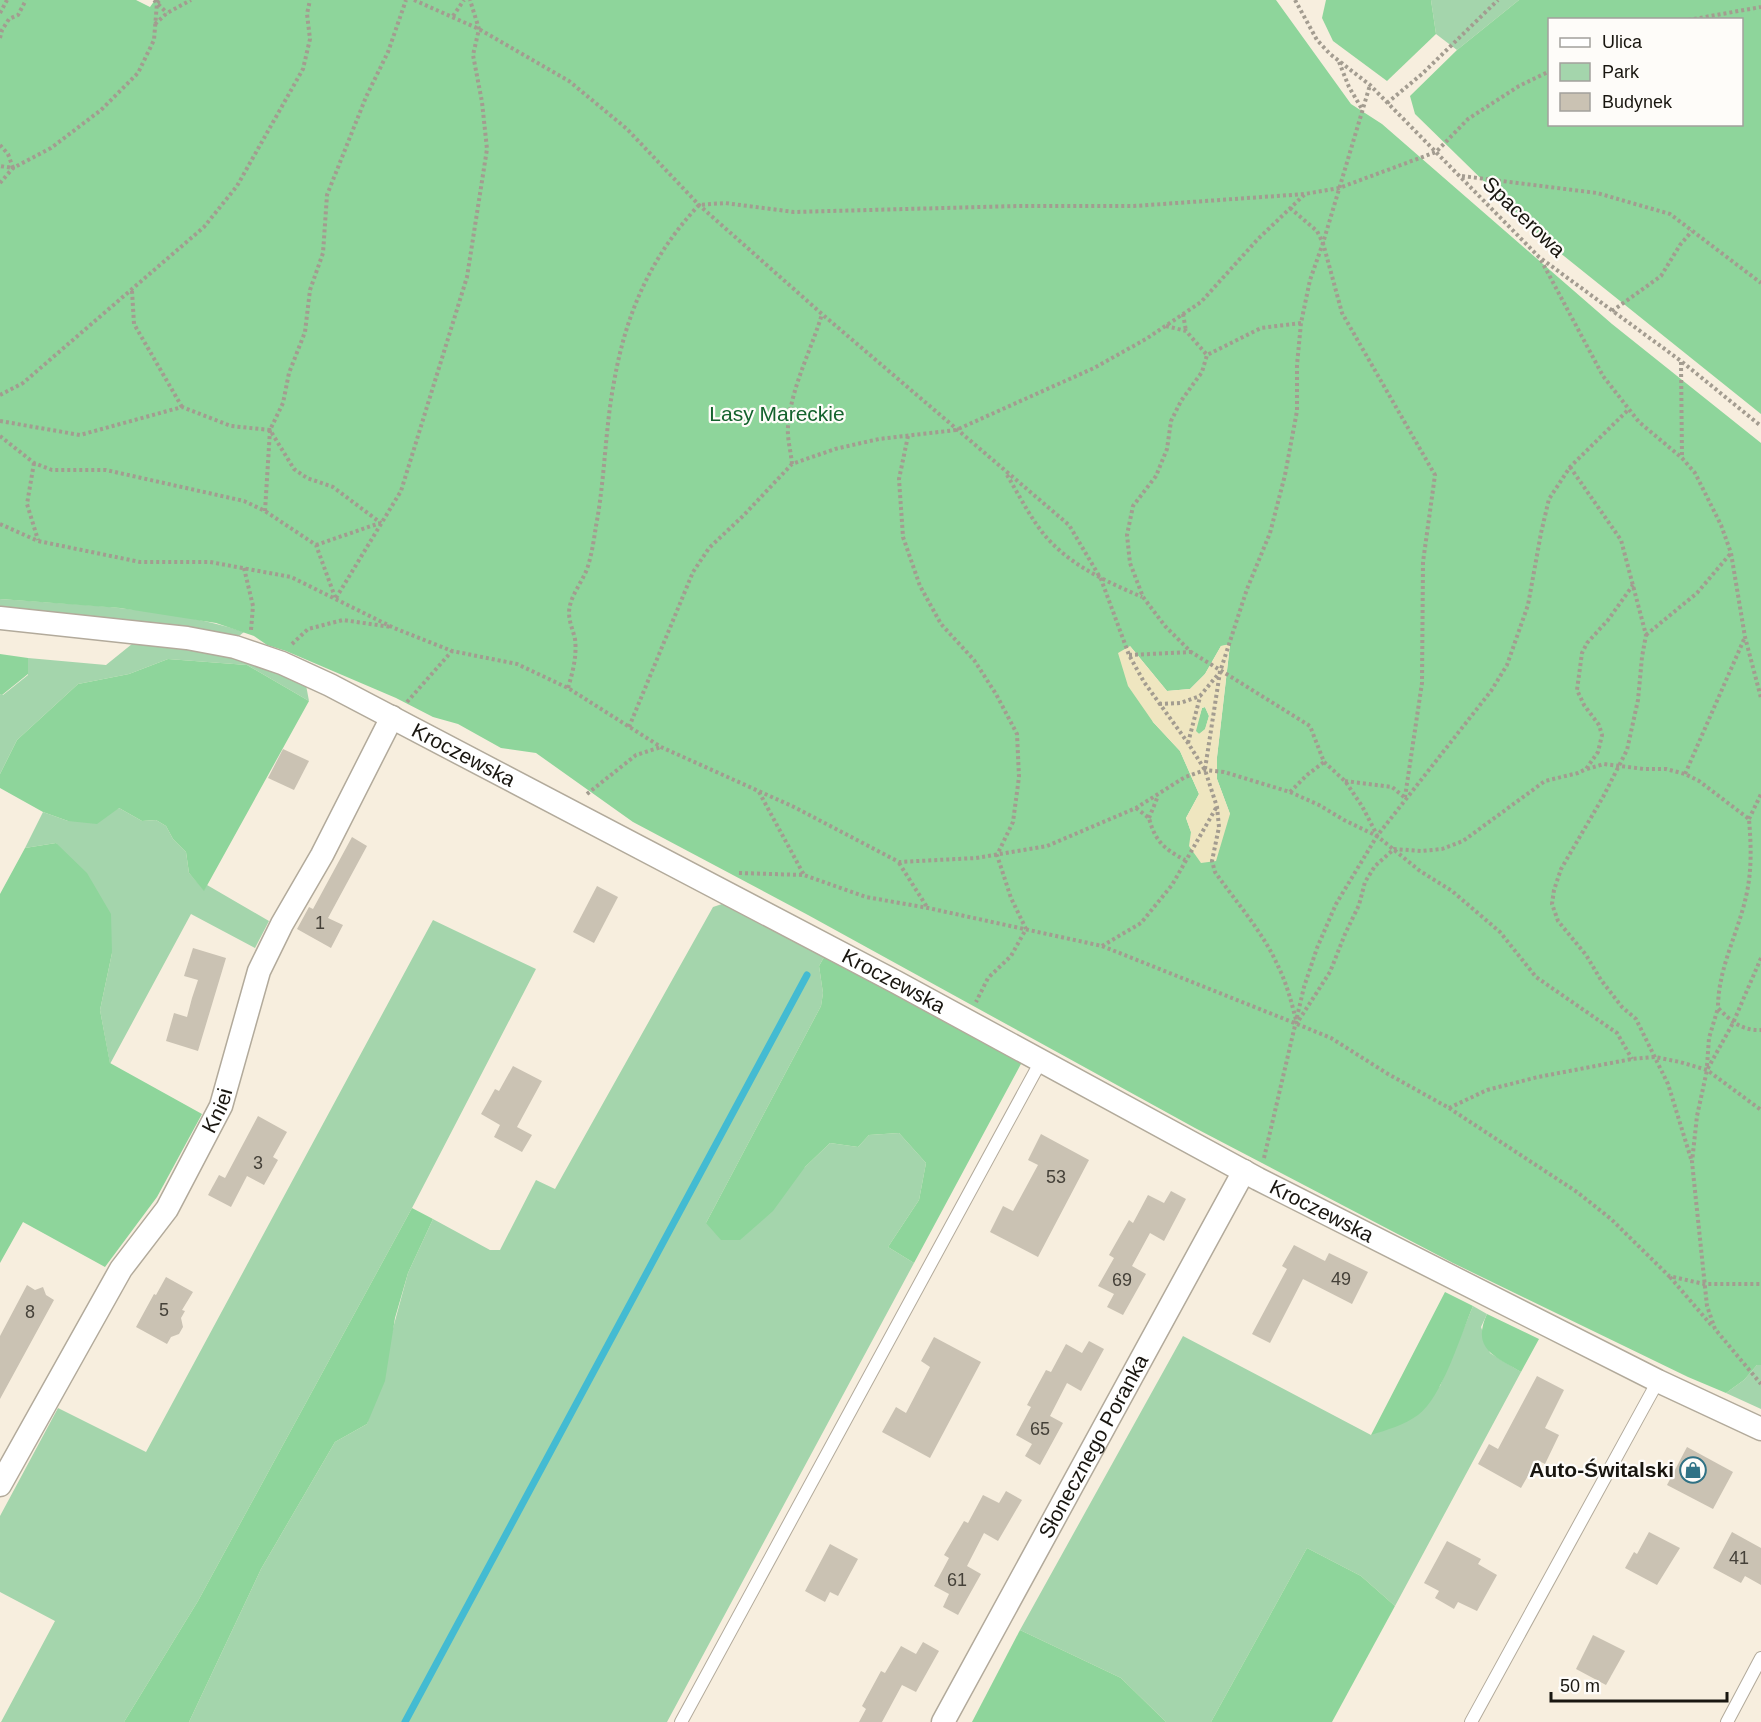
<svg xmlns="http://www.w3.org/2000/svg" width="1761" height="1722" font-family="Arial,sans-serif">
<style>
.green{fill:#a4d5ac}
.forest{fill:#8ed59b;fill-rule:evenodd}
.sand{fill:#efe6c0;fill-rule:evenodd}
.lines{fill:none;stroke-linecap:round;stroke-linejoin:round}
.stream{stroke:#43bbd2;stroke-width:7}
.building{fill:#cac2b3}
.lane-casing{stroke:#b2aa9b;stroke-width:14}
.street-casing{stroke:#b2aa9b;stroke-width:25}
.path{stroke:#a39c90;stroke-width:4;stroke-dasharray:3 3;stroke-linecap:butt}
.lane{stroke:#fff;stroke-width:12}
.street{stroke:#fff;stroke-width:22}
.labels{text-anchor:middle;stroke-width:4.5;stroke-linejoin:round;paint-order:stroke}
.number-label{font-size:18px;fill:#454139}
.street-label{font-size:21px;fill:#191610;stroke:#fefcf9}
.park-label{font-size:21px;fill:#14622d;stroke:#fefcf9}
.poi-label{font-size:21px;font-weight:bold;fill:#191610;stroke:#fefcf9;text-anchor:end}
</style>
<rect width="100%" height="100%" fill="#f7eede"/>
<g class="green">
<path d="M1431 0H1519L1457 50 1436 34Z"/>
<path d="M0 599C78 605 170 607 244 632L239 636 0 609Z"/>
<path d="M132 644 215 652 287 675 306 685 309 701 247 665 168 659 129 674 78 684 17 740 0 774V694L3 695 28 675V658L106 665Z"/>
<path d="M119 808 142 821 156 820 166 826 173 839 186 852 189 873 204 890 207 885 269 921 255 948 191 914 110 1064 100 1010 112 953 56 843 25 848 43 812 68 821Z"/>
<path d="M722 904 738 910 827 952 819 966 823 993 821 1006 706 1223 805 1167 830 1143 858 1147 869 1135 899 1133 926 1163 919 1200 888 1247 914 1263 667 1722H189L261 1569 335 1442 367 1424 408 1273 433 1219 490 1250H500L536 1180 555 1189 713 907Z"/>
<path d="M433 920 536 969 412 1208 198 1601 124 1722H1L55 1621 0 1592V1516L58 1408 146 1452Z"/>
<path d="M1473 1306 1487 1314 1481 1327 1490 1353 1521 1372 1395 1606 1361 1576 1307 1548 1211 1722H1166L1121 1678 1020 1630 1183 1336 1371 1435 1440 1386Z"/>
<path d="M1757 1365H1761V1409L1726 1393 1744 1380Z"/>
</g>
<g class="forest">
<path d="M0 0H136L150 7 155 0H1276L1351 104 1382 124 1612 324 1761 443V1365H1757L1744 1380 1726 1393 1688 1377 1453 1263 1195 1128 808 915 633 822 536 753 501 748 458 724 433 717 396 698 286 651 267 645 254 636 216 623 120 608 0 599ZM1230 645 1217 757V779L1230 814 1191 832 1186 818 1199 794 1180 751 1153 722 1130 646 1167 691 1190 689 1205 674 1221 646Z"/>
<path d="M1326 0H1431L1436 34 1387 81 1333 41 1322 18Z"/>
<path d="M1519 0H1761V414L1544 240 1415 114 1410 96 1457 50ZM1550 20H1742V124H1550Z"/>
<path d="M0 654 28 658V674L2 695 0 694Z"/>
<path d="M168 659 247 665 309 701 204 891 189 873 186 852 173 839 166 826 156 820 142 821 119 808 97 824 68 821 43 812 0 788V774L17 740 78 684 129 674Z"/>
<path d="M1205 707 1209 716 1205 730 1199 734 1195 731 1202 708Z"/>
<path d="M56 843 87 873 111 914 112 953 100 1010 110 1063 202 1114 157 1197 105 1267 23 1222 0 1263V894L25 848Z"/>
<path d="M827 952 1022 1062 914 1263 888 1247 919 1200 926 1163 899 1133 869 1135 858 1147 830 1143 805 1167 773 1211 740 1240H721L706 1223 821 1006 823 993 819 966Z"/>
<path d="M412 1208 433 1219 408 1273 395 1318 385 1381 367 1424 335 1442 261 1569 189 1722H124L198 1601Z"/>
<path d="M1445 1292 1473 1306C1461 1334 1442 1398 1418 1415 1404 1425 1387 1430 1371 1435Z"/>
<path d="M1487 1314 1539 1339 1521 1372C1495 1356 1471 1349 1487 1314Z"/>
<path d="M1307 1548 1361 1576 1395 1606 1332 1722H1211Z"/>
<path d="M1020 1630 1121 1678 1166 1722H972Z"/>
</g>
<path class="sand" d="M1230 644 1217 757V779L1230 814 1216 861 1201 863 1189 846 1191 832 1186 818 1199 794 1180 751 1153 722 1128 686 1118 653 1130 646 1167 691 1190 689 1205 674 1221 646ZM1205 707 1209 716 1205 729 1199 734 1196 731 1202 708Z"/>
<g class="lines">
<path class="stream" d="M405 1722 807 975"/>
</g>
<g class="building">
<path d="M283 749 309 761 294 790 268 778Z"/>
<path d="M352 837 367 846 328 918 343 925 331 948 297 929 309 907 313 909Z"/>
<path d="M597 886 618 897 594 943 573 932Z"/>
<path d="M193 948 226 958 198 1051 166 1041 174 1013 187 1017 192 998 198 980 184 976Z"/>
<path d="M513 1066 542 1081 517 1127 532 1135 522 1152 494 1137 500 1125 481 1114 495 1089 499 1091Z"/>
<path d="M258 1116 287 1132 273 1157 278 1160 264 1185 247 1176 231 1207 208 1195 219 1175 225 1178Z"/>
<path d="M1041 1134 1089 1160 1038 1257 990 1232 1003 1206 1013 1211 1038 1165 1028 1160Z"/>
<path d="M1171 1191 1186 1199 1164 1241 1150 1233 1132 1266 1146 1274 1123 1315 1107 1307 1114 1294 1098 1286 1114 1258 1109 1255 1129 1220 1133 1223 1148 1195 1164 1203Z"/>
<path d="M1294 1245 1325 1261 1329 1253 1368 1272 1352 1304 1303 1279 1270 1343 1252 1334 1287 1269 1282 1266Z"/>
<path d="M166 1277 193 1292 182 1310 185 1311 181 1318 183 1327 179 1334 171 1337 167 1344 136 1327 154 1294 156 1295Z"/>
<path d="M27 1285 35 1290 43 1287 46 1295 54 1300 0 1399V1336Z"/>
<path d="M934 1337 981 1362 930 1458 882 1432 896 1407 906 1413 930 1367 921 1361Z"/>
<path d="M1089 1341 1104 1349 1081 1391 1067 1383 1050 1416 1063 1423 1040 1465 1025 1456 1032 1444 1016 1435 1031 1407 1027 1405 1046 1370 1051 1372 1066 1344 1082 1353Z"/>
<path d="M1537 1376 1564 1390 1545 1428 1559 1435 1545 1464 1537 1460 1521 1488 1478 1464 1489 1444 1498 1449Z"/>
<path d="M1687 1447 1733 1472 1713 1509 1667 1485Z"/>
<path d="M1006 1491 1022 1500 998 1541 984 1533 967 1566 981 1574 958 1615 943 1607 949 1594 934 1586 949 1558 944 1555 964 1521 968 1523 983 1495 999 1503Z"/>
<path d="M1649 1532 1680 1548 1657 1585 1625 1568 1634 1552 1637 1554Z"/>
<path d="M1732 1532 1761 1548V1585L1745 1576 1741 1583 1713 1568Z"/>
<path d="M1447 1541 1481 1559 1478 1564 1497 1575 1477 1611 1458 1602 1454 1609 1435 1598 1439 1591 1424 1583Z"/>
<path d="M830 1544 858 1559 838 1596 830 1592 825 1602 805 1591Z"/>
<path d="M1593 1635 1625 1651 1606 1685 1576 1669Z"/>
<path d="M923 1642 939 1651 916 1692 902 1685 882 1722H859L866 1709 862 1706 881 1671 885 1673 901 1646 916 1654Z"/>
</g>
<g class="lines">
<g class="lane-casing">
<g id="lane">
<path d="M681 1722 1041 1061"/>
<path d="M1471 1722 1658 1381"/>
<path d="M1727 1722 1761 1658"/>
</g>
</g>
<g class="street-casing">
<g id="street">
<path id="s1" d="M0 618 187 638 235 647 282 663 330 685 896 982 1258 1179 1658 1381 1761 1429"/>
<path id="s2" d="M0 1485 121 1269 167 1209 221 1106 259 971 282 924 322 855 392 717"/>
<path id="s3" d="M943 1722 1244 1171"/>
</g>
</g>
<g class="path">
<path d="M154 0 167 13"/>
<path d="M414 0 479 29 569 81 627 129 699 205 822 314 1069 525 1101 579 1129 655 1144 682 1188 743 1205 770 1217 807 1219 827 1212 861 1215 872C1236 902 1263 932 1278 966 1287 984 1292 1004 1297 1024"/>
<path d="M1295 0 1317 40 1330 54 1370 85 1539 257 1681 361 1761 426"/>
<path d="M0 13 7 0"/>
<path d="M453 16 464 0"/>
<path d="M1688 20 1761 7"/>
<path d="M155 24 167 13 191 0"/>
<path d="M0 38 2 30 9 19 18 15 26 0"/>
<path d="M1339 62 1349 87 1362 109"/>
<path d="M1387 103 1422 74 1498 0"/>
<path d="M0 145 8 154 13 168 0 166"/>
<path d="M1462 176 1597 193 1670 214 1761 283"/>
<path d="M0 183 13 168 51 148 101 110 138 73 154 40 157 3 160 0"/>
<path d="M1290 208 1317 231 1323 243 1342 313 1435 475 1423 562 1422 683 1405 797"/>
<path d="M1541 260 1603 376 1639 422 1682 458 1695 473 1721 525 1731 553 1745 637 1761 698"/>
<path d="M132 291 134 324 182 407"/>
<path d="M1612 311 1661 276 1680 245 1692 231"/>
<path d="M1183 314 1186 331"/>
<path d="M1301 323 1261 328 1207 355 1202 372 1181 401 1171 421 1167 449 1156 476 1133 506 1127 535 1130 563 1143 597 1165 626 1191 652 1310 726 1324 762 1345 781 1362 806 1377 835"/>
<path d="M1166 326 1186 331 1207 355"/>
<path d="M1681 362 1682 458"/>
<path d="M0 395 23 383 204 227 237 186 303 69 310 39 307 14 310 0"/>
<path d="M0 421 80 435 182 407 231 426 270 430 294 469 307 478 333 487 381 523"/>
<path d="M0 436 34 463 52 470H106L244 501 265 511 316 545 335 597"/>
<path d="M908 436 899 479 903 537 920 586 941 624 974 660 996 694 1017 734 1019 777 1013 822 997 855 1011 898 1026 929 1011 956 988 978 976 1002"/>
<path d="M34 463 27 504 38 540"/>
<path d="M792 464C791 452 787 438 788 427 791 387 811 351 822 314"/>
<path d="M1570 467 1621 540 1646 635 1642 657 1638 700 1627 750 1603 797 1561 869 1554 890 1552 904 1558 921 1586 955 1601 980 1622 1007 1636 1019 1668 1084 1692 1162"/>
<path d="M1007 475C1019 495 1032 521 1047 538 1073 567 1108 582 1142 597"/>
<path d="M265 511 270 430 283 403 289 373 305 332 310 290 323 253 327 195 366 97 388 52 406 0"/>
<path d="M0 524 38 541 140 562H210L291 577 394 628 452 651 517 664 568 688 661 747 794 807 899 862 976 858 1047 846 1136 808 1185 777 1205 770 1224 772 1290 792 1319 805 1344 820 1377 836 1420 871 1452 891 1500 932 1536 977 1617 1033 1632 1059"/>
<path d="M316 545 380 523"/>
<path d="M244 568 253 606 251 630"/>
<path d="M336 598 401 491 467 277 487 149 482 102 473 55 479 29 470 0"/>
<path d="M1646 635 1697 593 1731 553"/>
<path d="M292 644 308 629 343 620 391 627"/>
<path d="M1129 655 1191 652"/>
<path d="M568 688C573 671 577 656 575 639 573 630 569 622 569 612 570 595 583 582 588 566 592 553 594 539 596 526 605 479 605 429 614 382 626 313 651 256 699 205L725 203 794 212 1018 206H1134L1305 194"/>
<path d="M407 702 452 651"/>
<path d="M1159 704 1180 703 1200 696 1220 672"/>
<path d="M629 727 693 572 709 548 743 516 792 464 835 449 879 439 956 430 1094 368 1146 339 1201 302 1257 240 1305 194 1339 188 1436 152 1468 119 1519 86 1550 71"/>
<path d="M1188 743 1200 697"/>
<path d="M1205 769 1220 672 1247 589 1270 533 1285 475 1297 411V365L1301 323 1310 280 1323 243 1370 85"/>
<path d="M1587 769 1604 764 1644 769H1666L1685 774 1699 781 1749 819C1751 844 1752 867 1747 892 1739 932 1718 967 1718 1008 1731 1021 1742 1031 1761 1030"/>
<path d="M1685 774 1745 637"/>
<path d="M1345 781 1392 787 1404 797"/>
<path d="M759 792 804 875"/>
<path d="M1290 792 1307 775 1324 762"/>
<path d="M587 794 636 755 661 747"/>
<path d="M1136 808 1149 818C1155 841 1164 849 1185 860"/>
<path d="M1149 818 1158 796"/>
<path d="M1749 819 1761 794"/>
<path d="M899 863 927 907"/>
<path d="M739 873 804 875 866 897 928 908 1102 946 1297 1024 1331 1038 1388 1074 1449 1108 1577 1192 1611 1219 1669 1276 1704 1284H1761"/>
<path d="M1102 946 1141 923 1172 885 1216 808"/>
<path d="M1761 958 1733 1023 1707 1070 1697 1116 1692 1162 1707 1306 1715 1329 1761 1384"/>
<path d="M1299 1020 1330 972 1345 934 1359 905 1365 882 1375 866 1394 849 1421 851 1442 849 1463 841 1545 781 1578 773 1586 769 1598 752 1602 735 1599 725 1584 705 1577 690 1582 653 1587 643 1608 620 1633 585"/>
<path d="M1707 1066 1709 1038 1718 1008"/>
<path d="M1449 1108 1487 1090 1538 1077 1632 1059 1655 1057 1680 1062 1707 1070 1761 1110"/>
<path d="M1264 1158 1304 987 1317 948 1336 904 1377 836 1491 691 1507 665 1528 605 1541 533 1549 499 1570 467 1629 409"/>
<path d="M1670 1277 1712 1326"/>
</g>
<use href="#lane" class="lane"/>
<use href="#street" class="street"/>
</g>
<defs>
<g id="shop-ring" transform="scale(1.35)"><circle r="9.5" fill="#fefcf9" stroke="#307285" stroke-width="1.5"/><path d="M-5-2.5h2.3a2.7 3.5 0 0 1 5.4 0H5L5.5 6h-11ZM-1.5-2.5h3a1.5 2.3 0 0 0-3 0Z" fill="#307285"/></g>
</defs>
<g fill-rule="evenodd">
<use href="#shop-ring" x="1693" y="1470"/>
</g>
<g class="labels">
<g class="number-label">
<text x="320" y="929">1</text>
<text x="258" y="1169">3</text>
<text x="1056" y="1183">53</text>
<text x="1341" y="1285">49</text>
<text x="1122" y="1286">69</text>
<text x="164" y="1316">5</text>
<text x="30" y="1318">8</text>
<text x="1040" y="1435">65</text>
<text x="1739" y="1564">41</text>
<text x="957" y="1586">61</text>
</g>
<g class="street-label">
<text transform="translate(1524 217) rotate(44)" y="7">Spacerowa</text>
<text dy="7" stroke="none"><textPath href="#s1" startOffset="490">Kroczewska</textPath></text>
<text dy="7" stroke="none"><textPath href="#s1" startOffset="976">Kroczewska</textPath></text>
<text dy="7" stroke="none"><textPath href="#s2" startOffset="434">Kniei</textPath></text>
<text dy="7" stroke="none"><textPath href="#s1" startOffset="1462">Kroczewska</textPath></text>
<text dy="7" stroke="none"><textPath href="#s3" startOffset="314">Słonecznego Poranka</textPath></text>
</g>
<g class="park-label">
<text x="777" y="421">Lasy Mareckie</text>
</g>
<g class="poi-label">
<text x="1674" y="1477">Auto-Świtalski</text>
</g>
</g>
<rect x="1548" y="18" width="195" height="108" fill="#fefcf9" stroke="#a2a09c" stroke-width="1.5"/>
<rect x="1560" y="38" width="30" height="9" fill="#ffffff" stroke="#a2a09c" stroke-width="1.5"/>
<text x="1602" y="48" font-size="18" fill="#191610">Ulica</text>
<rect x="1560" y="63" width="30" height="18" fill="#a4d5ac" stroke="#a2a09c" stroke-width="1.5"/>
<text x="1602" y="78" font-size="18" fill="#191610">Park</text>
<rect x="1560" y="93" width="30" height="18" fill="#cac2b3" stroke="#a2a09c" stroke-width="1.5"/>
<text x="1602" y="108" font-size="18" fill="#191610">Budynek</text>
<path d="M1551 1692v9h176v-9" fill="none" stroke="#191610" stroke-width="3"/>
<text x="1560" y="1692" font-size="18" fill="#191610" stroke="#fefcf9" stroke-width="4.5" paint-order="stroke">50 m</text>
</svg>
